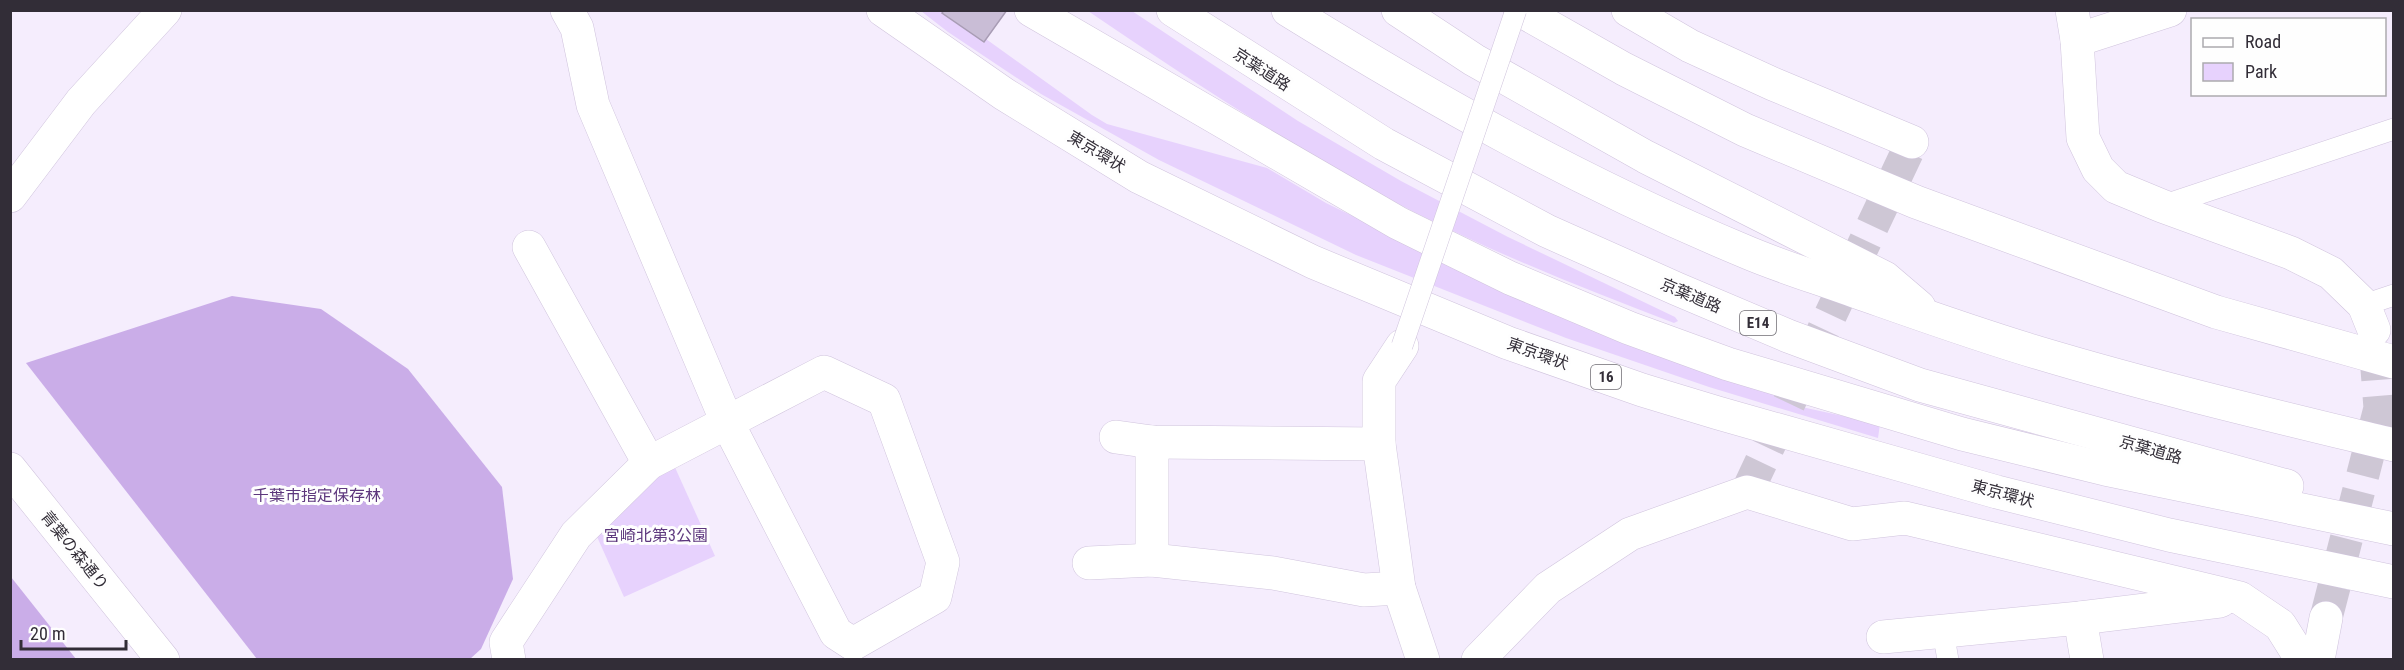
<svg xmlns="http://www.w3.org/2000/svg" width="2404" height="670" font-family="'Roboto Condensed','Noto Sans JP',sans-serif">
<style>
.green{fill:#e7d2fd}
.forest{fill:#caade8}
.building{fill:#c9bdd6;stroke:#a89cb4;stroke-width:1.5}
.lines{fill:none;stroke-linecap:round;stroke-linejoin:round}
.street-tunnel{stroke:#cec7d5;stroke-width:33;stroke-dasharray:33 16;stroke-linecap:butt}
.lane-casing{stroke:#d0c4dd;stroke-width:22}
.street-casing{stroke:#d0c4dd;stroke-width:34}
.secondary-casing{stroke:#d0c4dd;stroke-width:34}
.highway-casing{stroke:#d0c4dd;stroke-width:34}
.lane{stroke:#fff;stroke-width:21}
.street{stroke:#fff;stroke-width:33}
.secondary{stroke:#fff;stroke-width:33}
.highway{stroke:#fff;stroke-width:33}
.lane-bridge-casing{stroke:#d0c4dd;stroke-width:22;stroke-linecap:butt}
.lane-bridge{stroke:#fff;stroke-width:21}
.labels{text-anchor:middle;stroke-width:6;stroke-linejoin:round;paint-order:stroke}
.shield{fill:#fefefe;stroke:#6f6c73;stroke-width:1.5}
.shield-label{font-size:15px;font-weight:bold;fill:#322d37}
.street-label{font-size:16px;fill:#322d37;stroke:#fefefe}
.park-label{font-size:16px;fill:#5d377d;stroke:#fefefe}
</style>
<rect width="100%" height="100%" fill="#f5edfd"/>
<g class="green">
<path d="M921 11H947L1092 115 1107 124 1267 168 1326 203 1371 225 1797 401V406L1880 424 1878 438 1709 387 1566 338 1356 255 1159 160 1041 94 948 32Z"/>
<path d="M1088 11H1132L1298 121 1401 181 1508 237 1675 317 1678 321 1674 323C1569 283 1463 241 1364 185 1269 132 1178 72 1088 11Z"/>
<path d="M673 463 715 556 624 597 594 530Z"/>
</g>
<g class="forest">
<path d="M232 296 321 309 408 369 502 487 513 579 481 649 470 659H257L26 363Z"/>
<path d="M10 577H11L76 659H11Z"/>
</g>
<path class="building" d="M944 10H1007L984 42 942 13Z"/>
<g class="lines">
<g class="street-tunnel">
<path d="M1747 492 1912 142"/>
<path d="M2326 618 2380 408 2374 330"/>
</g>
<g class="lane-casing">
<g id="lane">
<path d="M2162 206 2394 129"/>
<path d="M2364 305 2394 295"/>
<path d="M1943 631 1948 660"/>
</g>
</g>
<g class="street-casing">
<g id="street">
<path d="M1628 10 1690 46 1773 84 1912 142"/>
<path d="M2072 10 2077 40 2083 138 2098 169 2116 187 2162 206 2291 253 2331 273 2364 305 2374 330"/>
<path d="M2077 40 2170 10"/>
<path d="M10 196 81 102 165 10"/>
<path d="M529 247 649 463"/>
<path d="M1402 346 1379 381V444L1399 588 1423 660"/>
<path d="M1116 437 1152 442 1379 444"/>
<path d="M1152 560V442"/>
<path d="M1089 563 1152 560 1273 573 1364 590 1399 588"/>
<path d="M2080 618 2087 660"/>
<path d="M1883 637 2080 618 2220 601"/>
<path d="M509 660 506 642 576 535 649 463 824 372 884 400 943 562 935 597 853 644 836 633 727 422 593 105 577 28 567 10"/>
<path d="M1478 660 1548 588 1630 534 1747 492 1852 524 1905 518 2240 598 2280 625 2302 660"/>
<path d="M2318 660 2326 618"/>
</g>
</g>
<g class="secondary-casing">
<path id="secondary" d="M10 469 163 660"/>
</g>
<g class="highway-casing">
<g id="highway">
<path d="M883 10 1004 94 1139 177 1313 262 1508 343 1642 390 1718 413 1997 492 2169 535 2394 582"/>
<path d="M1031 10 1398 223 1510 278 1629 328 1728 364 1962 434 2105 469 2394 529"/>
<path d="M1173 10 1384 144 1547 231 1677 289 1788 336 1920 385 2287 486"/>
<path d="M1288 10C1435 101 1585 185 1744 251 1781 267 1819 278 1857 292 1917 313 1978 335 2039 353 2156 388 2275 416 2394 445"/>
<path d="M1398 10 1474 60 1646 157 1885 278 1919 307"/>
<path d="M1520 10 1624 69 1745 130 1916 202 2216 312 2394 362"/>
</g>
</g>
<use href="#lane" class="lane"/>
<use href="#street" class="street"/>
<use href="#secondary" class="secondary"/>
<use href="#highway" class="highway"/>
<g class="lane-bridge-casing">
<path id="lane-bridge" d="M1402 346 1516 10"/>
</g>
<use href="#lane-bridge" class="lane-bridge"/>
</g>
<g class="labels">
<g class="shield">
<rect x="1740" y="311" width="36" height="24" rx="4.5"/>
<rect x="1591" y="365" width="30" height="24" rx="4.5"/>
</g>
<g class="shield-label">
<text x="1758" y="328">E14</text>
<text x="1606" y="382">16</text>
</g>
<g class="street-label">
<text transform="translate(1262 69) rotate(33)" y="6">京葉道路</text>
<text transform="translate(1097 151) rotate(31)" y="6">東京環状</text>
<text transform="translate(1691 295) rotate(23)" y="6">京葉道路</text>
<text transform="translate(1538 353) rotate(20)" y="6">東京環状</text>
<text transform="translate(2151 449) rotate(16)" y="6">京葉道路</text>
<text transform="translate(2003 493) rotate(15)" y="6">東京環状</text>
<text transform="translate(75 550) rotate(51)" y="6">青葉の森通り</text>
</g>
<g class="park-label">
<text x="317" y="501">千葉市指定保存林</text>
<text x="656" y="541">宮崎北第3公園</text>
</g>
</g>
<rect width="2404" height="670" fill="none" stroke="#322d37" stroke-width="24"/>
<rect x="2191" y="18" width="195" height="78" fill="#fefefe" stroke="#acaaae" stroke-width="1.5"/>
<rect x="2203" y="38" width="30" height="9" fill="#ffffff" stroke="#acaaae" stroke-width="1.5"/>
<text x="2245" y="48" font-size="18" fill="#322d37">Road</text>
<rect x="2203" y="63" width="30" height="18" fill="#e7d2fd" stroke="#acaaae" stroke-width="1.5"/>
<text x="2245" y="78" font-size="18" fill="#322d37">Park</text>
<path d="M21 640v9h105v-9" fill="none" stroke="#322d37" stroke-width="3"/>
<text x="30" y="640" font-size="18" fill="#322d37" stroke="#fefefe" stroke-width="4.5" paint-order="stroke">20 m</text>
</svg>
